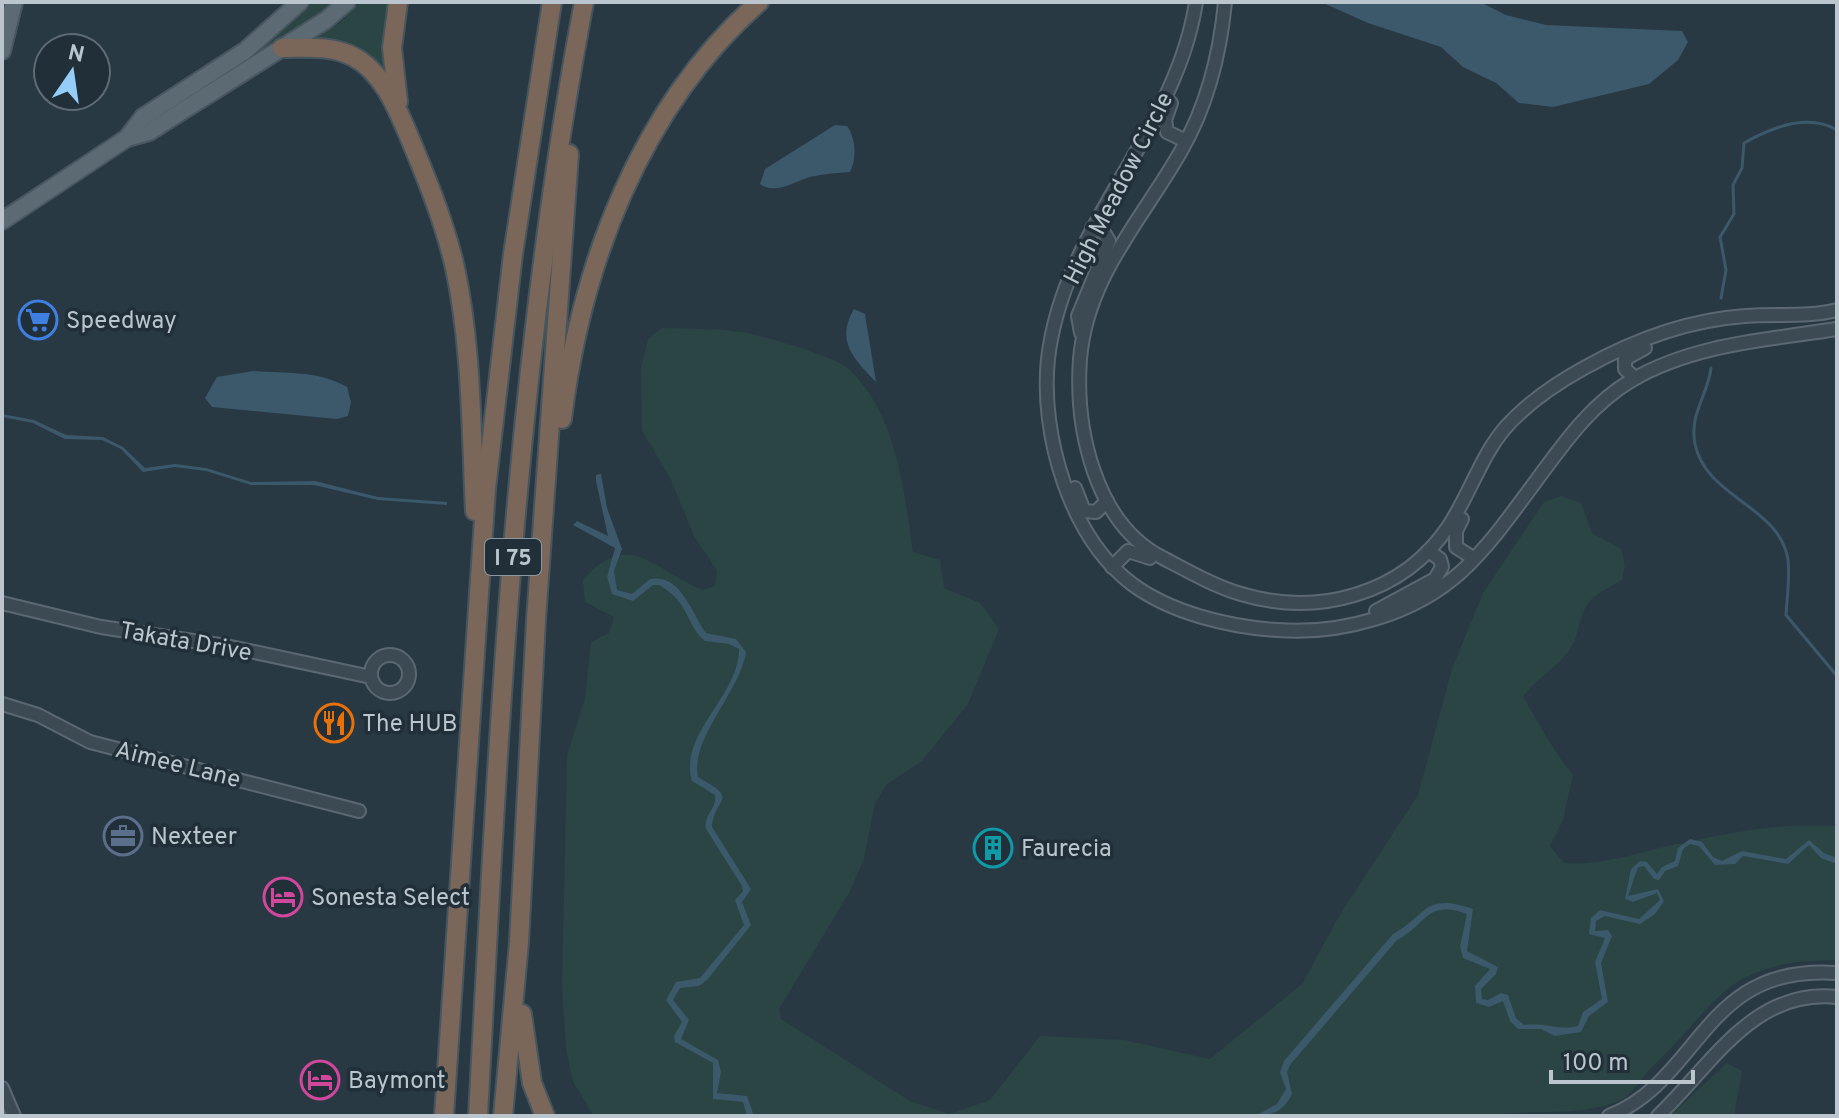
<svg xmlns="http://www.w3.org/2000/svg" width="1839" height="1118" font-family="Overpass,sans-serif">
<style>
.green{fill:#2a4543}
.water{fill:#3c586b}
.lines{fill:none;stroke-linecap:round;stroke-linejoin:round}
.stream{stroke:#3c586b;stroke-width:3}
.minor-casing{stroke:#5b6871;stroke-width:16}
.major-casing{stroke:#495660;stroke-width:20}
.highway-casing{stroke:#47555e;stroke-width:22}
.minor{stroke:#3c4a54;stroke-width:12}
.major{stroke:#5b6a73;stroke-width:16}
.highway{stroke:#7a675a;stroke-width:18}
.labels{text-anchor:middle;stroke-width:7;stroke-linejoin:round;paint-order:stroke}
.shield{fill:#212f39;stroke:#8c98a1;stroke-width:2}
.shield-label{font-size:22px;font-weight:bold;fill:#bac5cd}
.street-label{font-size:24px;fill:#bac5cd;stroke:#212f39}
.poi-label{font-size:24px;fill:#bac5cd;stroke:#212f39;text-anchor:start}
</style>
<rect width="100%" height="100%" fill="#283944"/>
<g class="green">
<path d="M310 2H337L146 127 155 117 261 47Z"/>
<path d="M360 2H391L387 73 383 75 313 40 342 21Z"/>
<path d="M662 328C688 329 715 328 741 332 764 336 834 355 850 370 897 416 904 491 913 552L940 560 944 588 980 603 999 629 968 704 922 761 887 784 875 803 864 859 849 893 779 1009 781 1019 910 1101 950 1114 990 1100 1040 1036 1124 1040 1210 1059 1303 983 1339 916 1418 795 1452 669 1483 593 1544 502 1561 496 1581 503 1592 533 1621 549 1625 565 1622 580C1613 586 1597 592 1590 601 1578 615 1580 637 1568 652 1558 666 1537 679 1523 696 1539 723 1553 751 1573 775L1563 820 1550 846 1564 863C1602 866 1636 853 1673 845 1725 833 1783 822 1837 826V960C1723 961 1723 999 1650 1069 1641 1078 1633 1094 1621 1100 1581 1118 1531 1108 1487 1116H594L573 1082 566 1049 562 985 567 756 585 698 591 642 609 633 614 617 585 602 583 580C630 526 657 573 703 590L715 586 717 571 694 536 671 480 642 430 641 368 648 339Z"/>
<path d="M1727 1063 1742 1071 1734 1116H1670Z"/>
</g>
<g class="water">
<path d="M1321 2H1480L1506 15 1546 25 1682 31 1688 42 1678 60 1649 84 1553 107 1519 103 1496 83 1463 67 1441 47 1368 23Z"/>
<path d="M835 125 847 126C856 139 857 158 850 172 837 173 823 174 810 177 792 182 777 195 760 184L765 169Z"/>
<path d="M854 309 865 314 876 382C854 359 835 341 854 309Z"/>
<path d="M253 371C286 374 317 370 347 387L351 402 348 416 337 419 212 407 205 398 217 377Z"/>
<path d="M2 414 34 420 66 435 103 437 123 447 145 468 175 464 206 468 251 482 315 481 378 497 447 502V505L378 500 314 485H251L206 471 175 467 143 472 121 449 102 440 65 439 33 423 2 417Z"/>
<path d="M601 474 607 508 622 549 614 571 617 590 632 594 650 579C681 573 692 614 706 633L736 639 746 652C740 692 690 738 698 777 741 801 715 795 712 827L751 889 742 902 751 925 707 980 699 986 680 988 673 1000 689 1020 681 1039 718 1060 721 1072 717 1093 747 1096 754 1116H747L743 1102 713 1099V1063L675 1042 674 1036 682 1022 666 1000 676 982 700 978 744 925 735 900 743 891 742 886 706 829C703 815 717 809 715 795L692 781C678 734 740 695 739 649L729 644 705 641C684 622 691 604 659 585H653L633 601 612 594 607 577 615 548 573 525 577 521 608 536 596 481V475Z"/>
<path d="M1690 839 1702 842 1713 857 1722 861 1742 851 1786 859 1809 840 1824 853 1837 858V864L1821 858 1809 845 1788 864 1743 856 1735 864 1715 865 1699 846 1690 844 1683 849 1678 866 1665 871 1659 880 1654 879 1644 866 1638 867 1628 896 1658 889 1664 901 1655 914 1640 924 1605 916 1596 921 1595 931 1608 930 1612 936 1601 963 1608 1002 1589 1016 1581 1032 1555 1036 1541 1029H1518L1510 1021 1503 1001 1489 1007 1476 1003 1475 986 1490 969 1463 958 1460 946 1467 914C1426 899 1427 925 1397 940L1290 1065 1287 1072 1292 1094C1285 1110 1272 1116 1255 1116L1277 1104 1286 1089 1280 1072 1284 1061 1393 934C1428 915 1423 892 1473 909L1467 951 1498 967 1496 974 1481 989 1482 999 1488 1000 1501 993 1508 995 1516 1018 1524 1025C1544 1022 1558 1031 1578 1026L1583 1012 1602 999 1595 962 1605 938 1589 934 1591 918 1600 910 1639 919 1660 900 1657 893 1633 902 1625 899 1631 869 1640 861 1647 862 1657 874 1662 867 1675 861 1678 848Z"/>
</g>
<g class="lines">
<g class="stream">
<path d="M1721 298 1726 270 1720 237 1734 214 1733 185 1742 168 1744 143C1772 127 1808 113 1837 130"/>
<path d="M1711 368C1708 395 1689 414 1695 444 1706 498 1780 506 1788 560 1790 578 1787 598 1786 615L1837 676"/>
</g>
<g class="minor-casing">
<g id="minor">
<path d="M1196 2C1176 133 1063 226 1048 359 1040 435 1070 537 1132 584 1171 613 1229 627 1277 630 1340 635 1414 615 1462 571 1490 545 1513 512 1536 481 1564 443 1591 404 1632 380 1694 344 1767 340 1837 329"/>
<path d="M1225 2C1220 55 1208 104 1181 151 1142 220 1087 276 1080 359 1075 429 1095 524 1163 558 1188 571 1214 586 1241 594 1317 617 1402 595 1448 527 1469 496 1481 456 1505 428 1528 402 1555 384 1584 368 1634 340 1688 320 1745 316 1776 313 1806 318 1837 310"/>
<path d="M1171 103 1165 120 1167 132 1186 141"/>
<path d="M1081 333 1078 316 1109 241 1104 233 1092 228"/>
<path d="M1635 378 1625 369V359L1645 348"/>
<path d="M1075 488 1084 511 1096 512 1107 501"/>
<path d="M1462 519 1456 531V547L1473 558"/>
<path d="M1112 567 1128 551 1150 558"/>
<path d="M2 603 101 627 226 646 371 677"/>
<path d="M1376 611 1435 579 1442 567 1440 559 1428 551"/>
<circle cx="390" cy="674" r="19"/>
<path d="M2 704 38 715 90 742 359 811"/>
<path d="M2 1088 14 1116"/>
<path d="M1609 1116C1702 1079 1703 963 1837 973"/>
<path d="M1658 1116C1712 1065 1753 988 1837 997"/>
</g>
</g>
<g class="major-casing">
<g id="major">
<path d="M2 51 14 2"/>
<path d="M127 138 149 132 326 20 347 2"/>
<path d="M2 221 127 138 143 117 245 51 300 2"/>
</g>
</g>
<g class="highway-casing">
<g id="highway">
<path d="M398 2 392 48 398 102"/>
<path d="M282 48C305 48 332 45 354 57 384 73 398 111 411 141 428 182 445 224 455 268 472 347 471 430 475 511"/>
<path d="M562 419C581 265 640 107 759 2"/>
<path d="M522 1014 532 1083 545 1116"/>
<path d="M444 1116 486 489 513 254 552 2"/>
<path d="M478 1116C498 744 514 369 584 2"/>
<path d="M503 1116 519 942 536 620 569 154"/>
</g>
</g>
<use href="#minor" class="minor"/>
<use href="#major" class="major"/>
<use href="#highway" class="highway"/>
</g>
<defs>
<g id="supermarket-ring" transform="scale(2)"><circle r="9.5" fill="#212f39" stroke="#3f7fe0" stroke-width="1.5"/><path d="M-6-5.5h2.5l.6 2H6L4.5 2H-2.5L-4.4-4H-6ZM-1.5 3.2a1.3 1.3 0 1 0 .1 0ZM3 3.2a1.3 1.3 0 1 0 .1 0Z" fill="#3f7fe0"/></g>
<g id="restaurant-ring" transform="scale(2)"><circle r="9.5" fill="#212f39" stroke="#e8710a" stroke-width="1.5"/><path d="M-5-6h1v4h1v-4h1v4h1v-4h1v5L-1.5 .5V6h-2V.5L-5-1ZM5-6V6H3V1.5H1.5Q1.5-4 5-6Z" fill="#e8710a"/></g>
<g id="office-ring" transform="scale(2)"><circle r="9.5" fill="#212f39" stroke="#5c6f8a" stroke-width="1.5"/><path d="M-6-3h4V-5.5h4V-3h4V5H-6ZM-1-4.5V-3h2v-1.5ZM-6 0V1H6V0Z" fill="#5c6f8a"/></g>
<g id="building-ring" transform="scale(2)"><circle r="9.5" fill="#212f39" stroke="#0f9aa8" stroke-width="1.5"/><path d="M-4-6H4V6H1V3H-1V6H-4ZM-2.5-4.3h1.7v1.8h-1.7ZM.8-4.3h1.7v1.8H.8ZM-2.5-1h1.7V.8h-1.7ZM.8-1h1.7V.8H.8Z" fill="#0f9aa8"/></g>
<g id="hotel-ring" transform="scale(2)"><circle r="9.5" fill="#212f39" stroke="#d1479c" stroke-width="1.5"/><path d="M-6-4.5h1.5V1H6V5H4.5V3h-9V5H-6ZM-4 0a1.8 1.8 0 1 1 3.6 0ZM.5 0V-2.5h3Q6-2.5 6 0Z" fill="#d1479c"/></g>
</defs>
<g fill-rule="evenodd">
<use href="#supermarket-ring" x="38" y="320"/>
<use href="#restaurant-ring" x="334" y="723"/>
<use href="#office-ring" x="123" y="836"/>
<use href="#building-ring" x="993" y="848"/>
<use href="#hotel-ring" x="283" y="897"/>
<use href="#hotel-ring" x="320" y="1080"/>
</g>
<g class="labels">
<rect class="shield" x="485" y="539" width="56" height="36" rx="6"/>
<g class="shield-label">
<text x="513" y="565">I 75</text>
</g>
<g class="street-label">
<text transform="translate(1118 188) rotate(-63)" y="8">High Meadow Circle</text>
<text transform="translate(186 641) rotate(10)" y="8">Takata Drive</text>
<text transform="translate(178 764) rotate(14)" y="8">Aimee Lane</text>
</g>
<g class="poi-label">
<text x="66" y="328">Speedway</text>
<text x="362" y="731">The HUB</text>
<text x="151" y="844">Nexteer</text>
<text x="1021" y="856">Faurecia</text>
<text x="311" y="905">Sonesta Select</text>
<text x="348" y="1088">Baymont</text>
</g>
</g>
<rect width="1839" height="1118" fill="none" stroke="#bac5cd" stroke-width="8"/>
<g transform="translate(72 72) rotate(13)"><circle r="38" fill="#212f39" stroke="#5e6b74" stroke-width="2"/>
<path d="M0-6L14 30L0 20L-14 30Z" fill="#94cdf8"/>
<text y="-12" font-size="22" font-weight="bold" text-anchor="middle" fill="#bac5cd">N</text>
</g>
<path d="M1551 1070v12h142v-12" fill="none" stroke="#bac5cd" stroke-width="4"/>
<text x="1563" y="1070" font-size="24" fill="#bac5cd" stroke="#212f39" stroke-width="6" paint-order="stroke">100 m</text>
</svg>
